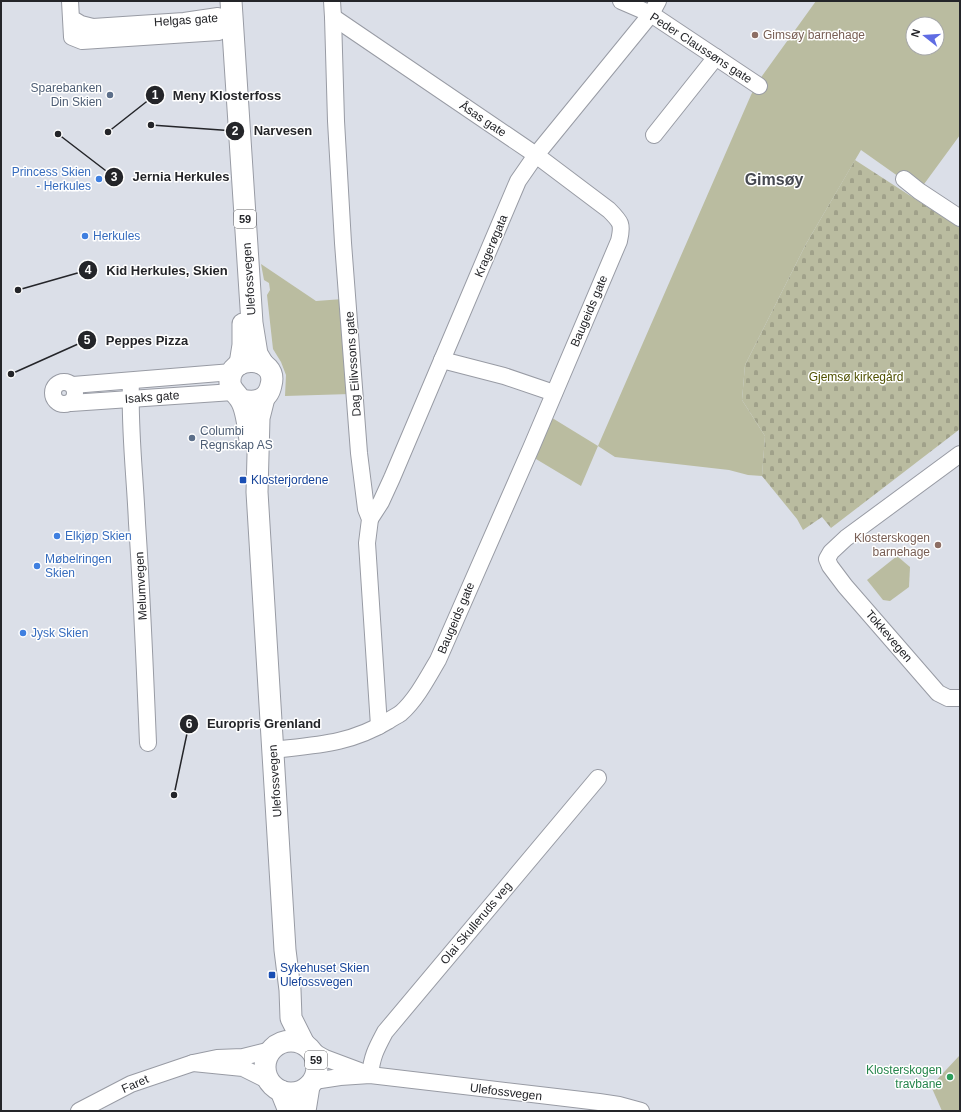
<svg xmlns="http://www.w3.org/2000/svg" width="961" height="1112" font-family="Arial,sans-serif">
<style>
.cemetery{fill:url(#cemetery-stones)}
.park{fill:#babca0;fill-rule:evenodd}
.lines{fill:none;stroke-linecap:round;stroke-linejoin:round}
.minor-casing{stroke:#989ba4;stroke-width:18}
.major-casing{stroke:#989ba4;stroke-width:23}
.minor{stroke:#fff;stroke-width:16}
.major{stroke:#fff;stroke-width:21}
.education-dot{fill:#8d6e63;stroke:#fff;stroke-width:1.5}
.service-dot{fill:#5c6f8a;stroke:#fff;stroke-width:1.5}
.shop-dot{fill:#3f7fe0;stroke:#fff;stroke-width:1.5}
.transit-dot{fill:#1a4fb4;stroke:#fff;stroke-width:1.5}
.leisure-dot{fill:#2e9e5b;stroke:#fff;stroke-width:1.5}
.labels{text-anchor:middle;stroke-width:3;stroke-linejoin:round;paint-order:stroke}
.shield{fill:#fff;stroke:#666669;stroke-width:1}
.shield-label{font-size:11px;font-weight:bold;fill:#242529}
.street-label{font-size:12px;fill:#242529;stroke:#fff}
.education-label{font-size:12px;fill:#785e54;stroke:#fff;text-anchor:start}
.service-label{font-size:12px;fill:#4e5e75;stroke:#fff;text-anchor:end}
.shop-label{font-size:12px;fill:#366cbe;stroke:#fff;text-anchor:start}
.park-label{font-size:12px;fill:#4f5000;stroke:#fff}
.transit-label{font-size:12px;fill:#164399;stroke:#fff;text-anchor:start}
.leisure-label{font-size:12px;fill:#27864d;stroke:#fff;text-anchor:end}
.district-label{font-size:16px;font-weight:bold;fill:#454850;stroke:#fff}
.leader{fill:none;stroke:#242529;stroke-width:1.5}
.callout-dot{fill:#242529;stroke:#fff;stroke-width:1.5}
.mark-label{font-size:12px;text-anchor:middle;font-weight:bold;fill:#fff}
.callout-label{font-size:13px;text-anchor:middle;font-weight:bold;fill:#242529;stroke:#fff;stroke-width:3;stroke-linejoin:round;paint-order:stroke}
</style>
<defs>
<pattern id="cemetery-stones" width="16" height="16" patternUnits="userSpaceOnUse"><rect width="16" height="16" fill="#babca0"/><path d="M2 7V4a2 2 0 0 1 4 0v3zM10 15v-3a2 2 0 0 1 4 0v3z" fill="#a0a18a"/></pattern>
</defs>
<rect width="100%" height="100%" fill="#dbdfe8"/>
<path class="cemetery" d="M855 160 960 228V429L831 528 822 517 803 530 797 519 762 476 765 436 742 400 745 365 806 244Z"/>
<g class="park">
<path d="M816 1H960V135L919 191 861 150 806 244 745 365 742 400 765 436 762 476 748 475 729 470 615 457 598 446 581 486 531 456 549 416 598 446 751 95 757 83ZM913 24H937V48H913Z"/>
<path d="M261 264 316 301 343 299 350 394 285 396 286 375 281 362 273 349 267 295 270 290 269 283 264 280Z"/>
<path d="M897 556 910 567 909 587 890 601 883 600 867 580Z"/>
<path d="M960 1055V1111H942L931 1086Z"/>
</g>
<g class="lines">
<g class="minor-casing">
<g id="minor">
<path d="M70 1 72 37 82 41 219 32 232 21 218 16 184 21 93 27 81 24 71 18"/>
<path d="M332 1 333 17 336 121 343 243 359 453 366 509 370 519 367 543 379 726"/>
<path d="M621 1 651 14 759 86"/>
<path d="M654 135 716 57"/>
<path d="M904 179 919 191 960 218"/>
<path d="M442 360 504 376 554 393"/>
<path d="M131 381C129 428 135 475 137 523 142 596 145 670 148 743"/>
<circle cx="64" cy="393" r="11"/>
<path d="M73 385 232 372"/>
<path d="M71 403 233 392"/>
<path d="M960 454 846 538 831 552 827 559 830 566 845 586 938 693 948 698H960"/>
<path d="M370 519 381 502 392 478 518 181 536 155 651 14 658 1"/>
<path d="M273 750C316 745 350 744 388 721 392 718 397 716 401 713 416 700 428 677 438 660L531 448 619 241C623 224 621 222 609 210L536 155 333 17"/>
<path d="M311 1050 325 1058 365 1073"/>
<path d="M370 1075C372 1056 376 1049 385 1032L598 778"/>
<path d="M269 1081 243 1068 193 1063 217 1058 243 1057 271 1050"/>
<path d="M314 1081 340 1077 370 1075 599 1102 619 1105 641 1111"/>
<path d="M79 1111 131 1084 193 1063"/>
</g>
</g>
<g class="major-casing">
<g id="major">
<path d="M231 1 252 323 257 354 263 364"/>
<path d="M240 364 243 345V324"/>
<path d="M264 398 259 418 257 492 285 950 290 990 291 1018 304 1044"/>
<path d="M240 399C253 404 268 401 271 385 279 356 228 352 230 383 231 390 236 393 240 399 247 409 248 428 250 440"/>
<circle cx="291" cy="1067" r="26"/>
<path d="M281 1091 289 1111"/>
<path d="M305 1111 309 1086"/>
</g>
</g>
<use href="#minor" class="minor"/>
<use href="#major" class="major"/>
</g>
<g class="education-dot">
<circle cx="755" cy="35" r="4"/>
<circle cx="938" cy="545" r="4"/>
</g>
<g class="service-dot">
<circle cx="110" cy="95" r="4"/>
<circle cx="192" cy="438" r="4"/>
</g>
<g class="shop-dot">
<circle cx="99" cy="179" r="4"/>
<circle cx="85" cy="236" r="4"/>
<circle cx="57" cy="536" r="4"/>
<circle cx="37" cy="566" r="4"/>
<circle cx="23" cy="633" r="4"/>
</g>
<g class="transit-dot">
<rect x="239" y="476" width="8" height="8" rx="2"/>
<rect x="268" y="971" width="8" height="8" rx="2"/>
</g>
<circle class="leisure-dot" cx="950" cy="1077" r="4"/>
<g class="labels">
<g class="shield">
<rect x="234" y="210" width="22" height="18" rx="3"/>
<rect x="305" y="1051" width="22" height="18" rx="3"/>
</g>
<g class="shield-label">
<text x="245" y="223">59</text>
<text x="316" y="1064">59</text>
</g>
<g class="street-label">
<text transform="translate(186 20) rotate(-4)" y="4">Helgas gate</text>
<text transform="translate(701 48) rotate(33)" y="4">Peder Claussøns gate</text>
<text transform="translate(483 119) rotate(34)" y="4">Åsas gate</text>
<text transform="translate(491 246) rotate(-67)" y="4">Kragerøgata</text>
<text transform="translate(249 279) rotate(-94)" y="4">Ulefossvegen</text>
<text transform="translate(589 311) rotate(-67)" y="4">Baugeids gate</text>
<text transform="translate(353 364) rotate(-94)" y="4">Dag Eilivssons gate</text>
<text transform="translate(152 397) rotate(-4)" y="4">Isaks gate</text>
<text transform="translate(141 586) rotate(-93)" y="4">Melumvegen</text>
<text transform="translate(456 618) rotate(-67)" y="4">Baugeids gate</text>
<text transform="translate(889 636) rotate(49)" y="4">Tokkevegen</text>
<text transform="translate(275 781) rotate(-94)" y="4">Ulefossvegen</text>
<text transform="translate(476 923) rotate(-50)" y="4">Olai Skulleruds veg</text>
<text transform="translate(135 1084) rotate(-24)" y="4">Faret</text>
<text transform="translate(506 1092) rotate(7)" y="4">Ulefossvegen</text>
</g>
<g class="education-label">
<text x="763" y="39">Gimsøy barnehage</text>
<text x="930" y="542" text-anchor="end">Klosterskogen<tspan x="930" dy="14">barnehage</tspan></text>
</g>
<g class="service-label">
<text x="102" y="92">Sparebanken<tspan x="102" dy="14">Din Skien</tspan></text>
<text x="200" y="435" text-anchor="start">Columbi<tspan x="200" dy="14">Regnskap AS</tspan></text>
</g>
<g class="shop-label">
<text x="91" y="176" text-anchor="end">Princess Skien<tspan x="91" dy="14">- Herkules</tspan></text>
<text x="93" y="240">Herkules</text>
<text x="65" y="540">Elkjøp Skien</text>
<text x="45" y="563">Møbelringen<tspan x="45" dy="14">Skien</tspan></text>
<text x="31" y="637">Jysk Skien</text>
</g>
<g class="park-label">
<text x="856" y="381">Gjemsø kirkegård</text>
</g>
<g class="transit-label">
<text x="251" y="484">Klosterjordene</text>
<text x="280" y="972">Sykehuset Skien<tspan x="280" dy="14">Ulefossvegen</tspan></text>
</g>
<g class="leisure-label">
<text x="942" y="1074">Klosterskogen<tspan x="942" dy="14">travbane</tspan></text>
</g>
<g class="district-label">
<text x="774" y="185">Gimsøy</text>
</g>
</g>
<path class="leader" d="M108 132L155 95M151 125L235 131M58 134L114 177M18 290L88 270M11 374L87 340M174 795L189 724"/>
<g class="callout-dot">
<circle cx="108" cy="132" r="4"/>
<circle cx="151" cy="125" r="4"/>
<circle cx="58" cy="134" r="4"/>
<circle cx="18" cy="290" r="4"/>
<circle cx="11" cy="374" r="4"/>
<circle cx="174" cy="795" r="4"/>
<circle cx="155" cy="95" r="10"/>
<circle cx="235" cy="131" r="10"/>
<circle cx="114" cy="177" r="10"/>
<circle cx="88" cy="270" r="10"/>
<circle cx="87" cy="340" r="10"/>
<circle cx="189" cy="724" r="10"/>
</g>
<g class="mark-label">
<text x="155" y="99">1</text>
<text x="235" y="135">2</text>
<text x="114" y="181">3</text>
<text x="88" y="274">4</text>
<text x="87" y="344">5</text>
<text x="189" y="728">6</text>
</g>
<g class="callout-label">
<text x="227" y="100">Meny Klosterfoss</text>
<text x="283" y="135">Narvesen</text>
<text x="181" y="181">Jernia Herkules</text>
<text x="167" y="275">Kid Herkules, Skien</text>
<text x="147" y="345">Peppes Pizza</text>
<text x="264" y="728">Europris Grenland</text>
</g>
<rect width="961" height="1112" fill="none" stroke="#242529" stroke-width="4"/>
<g transform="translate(925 36) rotate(287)"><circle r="19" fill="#ffffff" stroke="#a7a8a9"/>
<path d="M0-3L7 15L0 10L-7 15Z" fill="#5f6ce3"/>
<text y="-6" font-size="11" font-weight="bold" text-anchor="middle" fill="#242529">N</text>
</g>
</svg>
